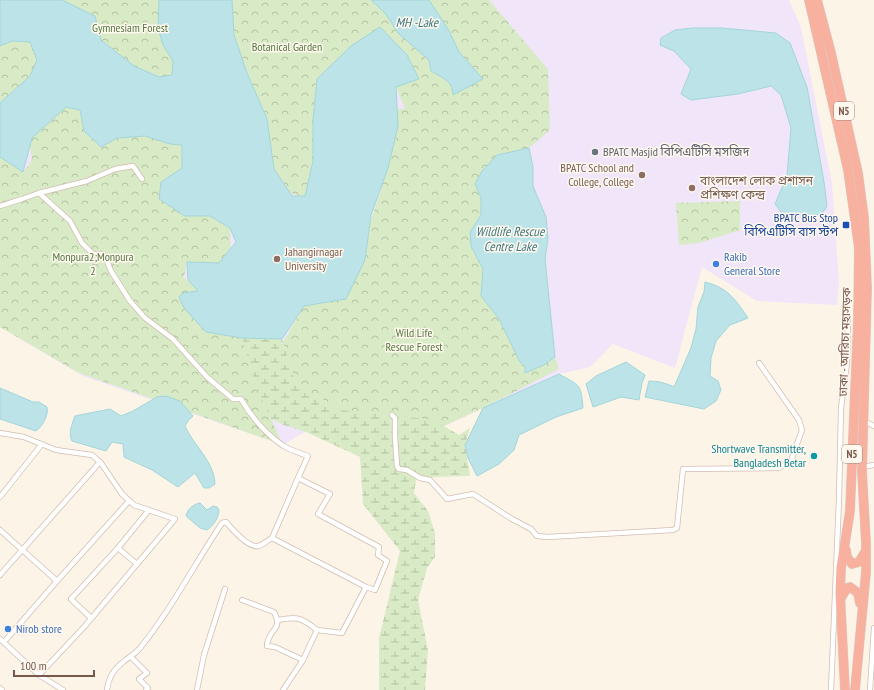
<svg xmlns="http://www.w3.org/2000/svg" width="874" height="690" font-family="'PT Sans Narrow','Noto Sans Bengali',sans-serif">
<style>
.education{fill:#f1e5fa}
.forest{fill:url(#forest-crowns)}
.wetland{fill:url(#wetland-marsh)}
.water{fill:#bce4e8;stroke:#a2d5da}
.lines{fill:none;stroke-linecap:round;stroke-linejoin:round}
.street-casing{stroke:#d2bdb0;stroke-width:6}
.highway-casing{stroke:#d9d0cd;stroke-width:10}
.street{stroke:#fff;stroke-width:4.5}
.highway{stroke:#f8b09f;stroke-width:9}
.worship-dot{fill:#6b7280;stroke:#fff8ef;stroke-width:1.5}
.education-dot{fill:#8d6e63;stroke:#fff8ef;stroke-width:1.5}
.transit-dot{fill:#1a4fb4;stroke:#fff8ef;stroke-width:1.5}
.shop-dot{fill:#3f7fe0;stroke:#fff8ef;stroke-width:1.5}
.culture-dot{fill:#0f9aa8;stroke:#fff8ef;stroke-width:1.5}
.labels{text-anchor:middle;stroke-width:3;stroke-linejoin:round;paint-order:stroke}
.shield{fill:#fff8ef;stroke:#a0887c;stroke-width:1}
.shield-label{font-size:11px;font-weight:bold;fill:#78584b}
.park-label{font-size:12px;fill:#547840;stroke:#fff8ef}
.worship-label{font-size:12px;fill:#5b616d;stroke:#fff8ef;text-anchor:start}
.education-label{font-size:12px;fill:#785e54;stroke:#fff8ef;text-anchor:start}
.transit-label{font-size:12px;fill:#164399;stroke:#fff8ef;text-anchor:end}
.shop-label{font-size:12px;fill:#366cbe;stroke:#fff8ef;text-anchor:start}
.street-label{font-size:12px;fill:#78584b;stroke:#fff8ef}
.culture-label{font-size:12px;fill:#0d838f;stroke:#fff8ef;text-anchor:end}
.water-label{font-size:13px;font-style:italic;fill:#3e777d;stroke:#fff8ef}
</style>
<defs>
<pattern id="forest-crowns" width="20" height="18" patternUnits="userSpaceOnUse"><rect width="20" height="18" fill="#d8ebc6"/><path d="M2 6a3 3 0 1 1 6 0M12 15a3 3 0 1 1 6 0" fill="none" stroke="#b4c1a3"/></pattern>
<pattern id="wetland-marsh" width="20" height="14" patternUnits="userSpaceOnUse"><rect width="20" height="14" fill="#d8ebc6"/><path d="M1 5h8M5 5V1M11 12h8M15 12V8" fill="none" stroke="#b4c1a3"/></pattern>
</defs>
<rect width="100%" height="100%" fill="#fdf4e8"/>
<path class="education" d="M0 0H789L801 27 832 183 839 284 837 305 757 301 702 267 675 368 613 344 590 367 559 374 444 426 341 410 283 445 83 376 0 327Z"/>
<g class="forest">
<path d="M61 0H159V13L163 45 173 61 172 76 160 77 134 66 101 40 95 16Z"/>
<path d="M232 0H371L385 13 399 34 429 60 431 71 448 81 453 88V95L483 79 459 52 448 29 429 0H489L548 69 550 130 529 148 497 155 475 184 481 198V215L470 232 471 246 483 269 481 296 499 319 520 362 526 367 555 357 559 369 483 408 444 426 341 410 296 384 283 342 304 306 365 260 370 223 388 168 397 109H405L396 87 419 79 316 82 313 120V161L305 196H298L289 192 274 169 267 119 247 73 234 35Z"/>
<path d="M12 41 30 42 37 60 30 76 0 103V46Z"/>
<path d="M66 107 80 110 84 131 101 147 117 138 145 136 170 144 182 145V168L161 182 159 199 185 216 210 215 230 228 231 248 219 264 187 262 184 277 198 291 206 332 242 338 256 386 283 445 79 373 0 327V157L23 172C41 154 24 152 32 139 35 132 59 113 66 107Z"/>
<path d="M740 201V230L699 243 679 245 676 203Z"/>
</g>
<path class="wetland" d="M242 338 282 339 296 384 341 410 427 419 444 426 459 435 470 428 465 445 470 476 429 477 416 480 414 493 428 511 435 533V557L427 568 418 600 428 650 425 690H379V638L400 551 363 504 360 457 306 432 284 425 271 419 256 386Z"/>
<g class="water">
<path d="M0 0H62L95 16 101 40 134 66 159 77 172 75 173 61 163 45 158 28 159 0H232L234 35 247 73 267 119 274 169 292 196H305L313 161V120L317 79 351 46 380 27 407 55 419 79 396 87 398 126 388 168 371 215 365 260 346 299 304 306 282 339 242 338 206 332 184 308 179 297 183 293 198 291 188 280 187 262 219 263 236 242 230 228 210 216H185L159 199 161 182 182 168V145L170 144 145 136 117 138 101 147 84 131 80 110 66 107 32 138 23 172 0 157V103L30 76 37 60 30 42 12 41 0 46Z"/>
<path d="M371 0H429L448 29 459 52 483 79 453 95C453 80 442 78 431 71L429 60 399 34 385 13Z"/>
<path d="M693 28H722L776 33 790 43 807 87 824 182 827 206 821 215 784 216 775 204 787 176 791 128 781 95 771 86 738 94 691 100 681 94 691 69 674 51 660 45 661 38 675 30Z"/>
<path d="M529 148 533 167V186L546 217 548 239 545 259 555 357 544 365 525 373V367L520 362 499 319 481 296 483 269 471 246 470 232 481 215V198L475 184 482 171 497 155Z"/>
<path d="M705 282C727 287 736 300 748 318L730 325 716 341 711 358 710 376 718 381 721 390 716 401 704 409 645 397 649 381C658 381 666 383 674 387L691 348 696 329 698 307 704 292Z"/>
<path d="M626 362 645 375 642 383 639 400 621 397 593 407 586 384 596 376Z"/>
<path d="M559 374C580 386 581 383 583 408L556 417 519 435 514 450 499 464 477 476 468 458 465 445 483 408Z"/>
<path d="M0 388 33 402H39L47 407C49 415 42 427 36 431L0 419Z"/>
<path d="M166 396 180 401 193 416 188 421 185 426C194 446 214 461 215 484L209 488H204L195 473 178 487 152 470 124 457 123 444 112 442 106 451 72 441C68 433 72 424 75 416L110 409 121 416 133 411 157 397Z"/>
<path d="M200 503 207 510 213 506 217 507 219 510C219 518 213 526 207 530L200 528 186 516C187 509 194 504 200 503Z"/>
</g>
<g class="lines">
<g class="street-casing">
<g id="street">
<path d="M39 193 70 221 82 243 92 253 96 255 102 254 105 256 111 271 130 301 145 318 173 339 207 377 233 399H241C251 416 265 433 282 445 290 450 299 453 308 456L298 478 330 494 318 514 379 547 378 555 387 561 375 590 366 587"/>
<path d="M0 206 22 199 39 193 87 181 115 169 133 166 142 179"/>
<path d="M392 415 395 418V437L397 466 399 469 407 470 420 478 430 480 447 499 473 494 512 519 531 529 537 536 548 537 673 530 677 528 683 469 779 468 791 461 802 430 799 420 759 363"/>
<path d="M864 421 874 426"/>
<path d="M0 433 24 437 56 450 92 455 101 463 122 494 134 505 175 519 84 627 39 675"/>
<path d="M862 467 874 465"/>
<path d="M0 497 42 444"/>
<path d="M0 530 57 581 129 501"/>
<path d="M272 538 298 478"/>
<path d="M137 564 118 548 149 510"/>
<path d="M0 575 100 462"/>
<path d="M242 600 274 612C284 631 268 628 267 646L275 647 303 660"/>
<path d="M91 618 71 599 118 548"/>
<path d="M278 620C298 616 302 618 317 630"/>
<path d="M0 639 39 675 63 690"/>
<path d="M4 642 57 581"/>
<path d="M131 657 147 673 139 679 148 688 146 690"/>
<path d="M0 688 2 690"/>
<path d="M107 690C108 679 114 669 123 662 129 657 135 654 140 648 171 610 194 565 222 523L226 522C232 529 248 548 258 546 263 545 268 540 272 538L366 587 342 633 317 630 303 660 283 690"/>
<path d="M197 690 204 655 225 589"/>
<path d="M831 690 839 499 841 408 847 363 848 320"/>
<path d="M870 690 874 628"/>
</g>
</g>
<g class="highway-casing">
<g id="highway">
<path d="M809 0 848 170 859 248 858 321 850 511 841 568 840 593 845 690"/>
<path d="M817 0 831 53 858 173 864 218 867 288 862 472 866 543V572L855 690"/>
<path d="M846 550 847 557 852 564 859 562 865 552"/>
<path d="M841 598 847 588 850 587 858 593 860 603"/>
</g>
</g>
<use href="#street" class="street"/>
<use href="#highway" class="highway"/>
</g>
<circle class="worship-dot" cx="595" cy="152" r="4"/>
<g class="education-dot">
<circle cx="642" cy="175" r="4"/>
<circle cx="692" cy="188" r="4"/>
<circle cx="277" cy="259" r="4"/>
</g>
<rect class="transit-dot" x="842" y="221" width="8" height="8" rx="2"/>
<g class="shop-dot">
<circle cx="716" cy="264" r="4"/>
<circle cx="8" cy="629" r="4"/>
</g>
<circle class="culture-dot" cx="814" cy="456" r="4"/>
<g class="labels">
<g class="shield">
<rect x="834" y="102" width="20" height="18" rx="3"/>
<rect x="842" y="445" width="20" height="18" rx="3"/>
</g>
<g class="shield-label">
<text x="844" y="115">N5</text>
<text x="852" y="458">N5</text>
</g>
<g class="park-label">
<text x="130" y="32">Gymnesiam Forest</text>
<text x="287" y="51">Botanical Garden</text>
<text x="93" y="261">Monpura2;Monpura<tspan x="93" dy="14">2</tspan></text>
<text x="414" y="337">Wild Life<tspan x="414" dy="14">Rescue Forest</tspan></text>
</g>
<g class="worship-label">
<text x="603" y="156">BPATC Masjid বিপিএটিসি মসজিদ</text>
</g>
<g class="education-label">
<text x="634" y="172" text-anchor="end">BPATC School and<tspan x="634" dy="14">College, College</tspan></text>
<text x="700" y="185">বাংলাদেশ লোক প্রশাসন<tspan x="700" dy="14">প্রশিক্ষণ কেন্দ্র</tspan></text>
<text x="285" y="256">Jahangirnagar<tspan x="285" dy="14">University</tspan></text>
</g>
<g class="transit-label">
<text x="838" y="222">BPATC Bus Stop<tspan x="838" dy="14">বিপিএটিসি বাস স্টপ</tspan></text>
</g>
<g class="shop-label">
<text x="724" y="261">Rakib<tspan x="724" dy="14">General Store</tspan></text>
<text x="16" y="633">Nirob store</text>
</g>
<g class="street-label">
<text transform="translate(845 342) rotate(-88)" y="4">ঢাকা - আরিচা মহাসড়ক</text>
</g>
<g class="culture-label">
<text x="806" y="453">Shortwave Transmitter,<tspan x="806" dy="14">Bangladesh Betar</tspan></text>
</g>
<g class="water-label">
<text x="417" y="27">MH -Lake</text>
<text x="510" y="236">Wildlife Rescue<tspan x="510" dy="15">Centre Lake</tspan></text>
</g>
</g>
<path d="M14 670v6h80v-6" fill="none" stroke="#78584b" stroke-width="2"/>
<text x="20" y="670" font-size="12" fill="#78584b" stroke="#fff8ef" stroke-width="3" paint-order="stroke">100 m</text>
</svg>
